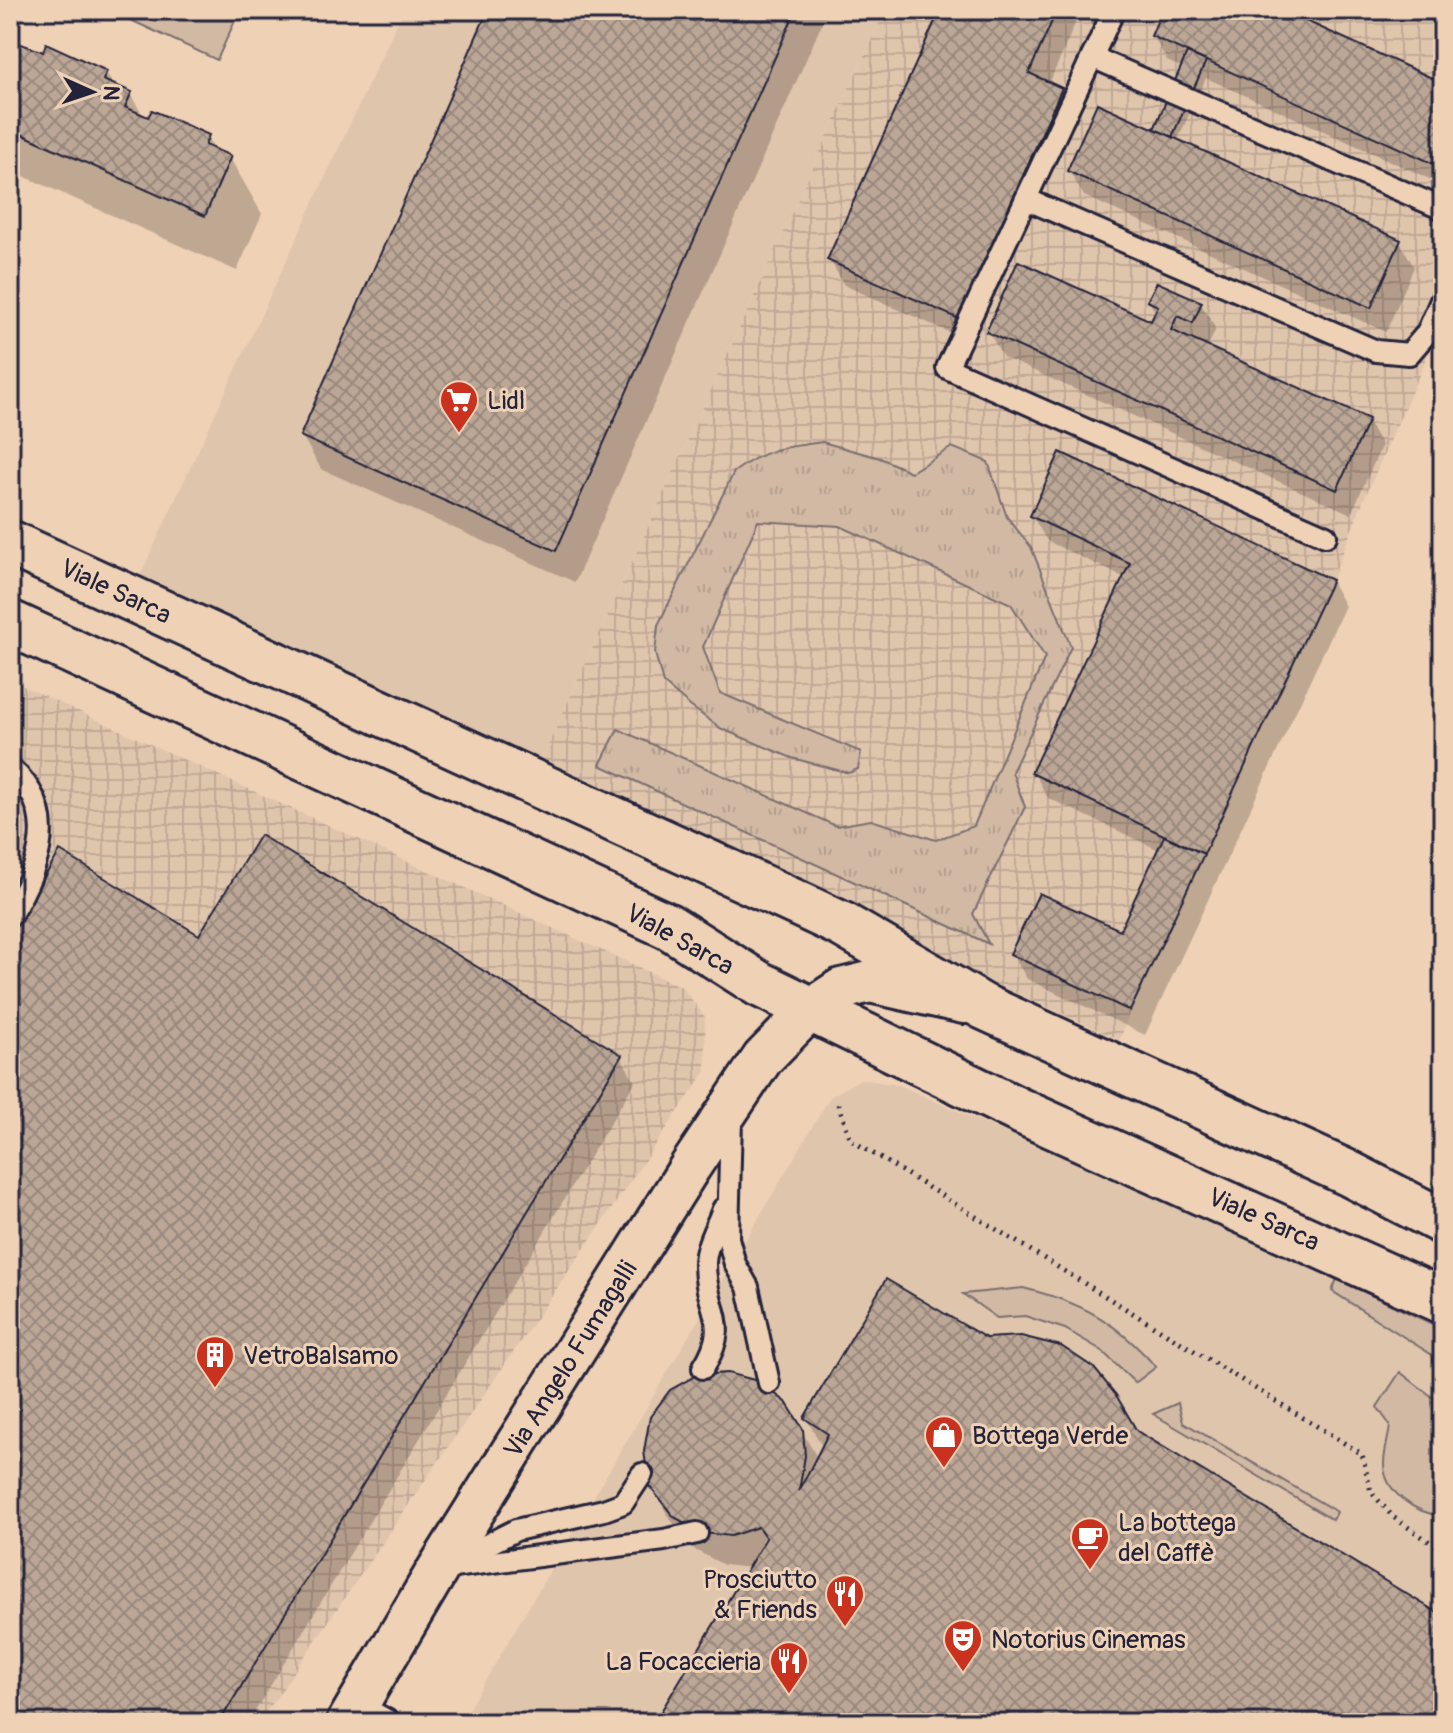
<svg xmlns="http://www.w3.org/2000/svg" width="1453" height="1733" font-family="Pangolin,sans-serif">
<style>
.built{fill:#e0c5ad}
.industrial{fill:url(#industrial-grid)}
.grass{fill:url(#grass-tufts);stroke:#7a6e70;stroke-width:2}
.green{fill:#d1b9a4;stroke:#7a6e70;stroke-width:2}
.shadow{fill:#0003}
.building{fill:url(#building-cross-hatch);stroke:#22223b;stroke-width:2}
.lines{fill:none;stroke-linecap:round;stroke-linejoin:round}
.service-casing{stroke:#22223b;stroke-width:26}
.minor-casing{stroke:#22223b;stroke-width:46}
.tertiary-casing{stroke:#22223b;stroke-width:50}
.path{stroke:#22223b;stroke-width:5;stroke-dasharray:2 6;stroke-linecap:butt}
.service{stroke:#efd2b6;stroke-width:20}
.minor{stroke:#efd2b6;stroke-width:40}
.tertiary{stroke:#efd2b6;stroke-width:44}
.labels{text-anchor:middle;stroke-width:6;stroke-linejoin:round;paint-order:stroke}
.poi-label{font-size:26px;fill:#22223b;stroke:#efd2b6;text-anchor:start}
.street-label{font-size:26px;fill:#22223b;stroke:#efd2b6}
</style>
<defs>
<pattern id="industrial-grid" width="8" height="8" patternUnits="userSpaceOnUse" patternTransform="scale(2)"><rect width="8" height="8" fill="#e0c5ad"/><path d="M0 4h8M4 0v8" fill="none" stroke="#c0a996"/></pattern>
<pattern id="grass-tufts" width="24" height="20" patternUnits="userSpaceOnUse" patternTransform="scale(2)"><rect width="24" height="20" fill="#d1b9a4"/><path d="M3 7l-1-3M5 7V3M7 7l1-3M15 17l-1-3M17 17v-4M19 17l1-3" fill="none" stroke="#b39f8e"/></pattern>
<pattern id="building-cross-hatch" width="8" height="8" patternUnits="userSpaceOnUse" patternTransform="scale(2)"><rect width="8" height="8" fill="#bca797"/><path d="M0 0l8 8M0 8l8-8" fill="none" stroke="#98887c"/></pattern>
</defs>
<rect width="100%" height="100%" fill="#efd2b6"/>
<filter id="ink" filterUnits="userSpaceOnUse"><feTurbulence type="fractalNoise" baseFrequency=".0125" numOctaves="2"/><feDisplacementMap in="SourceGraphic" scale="16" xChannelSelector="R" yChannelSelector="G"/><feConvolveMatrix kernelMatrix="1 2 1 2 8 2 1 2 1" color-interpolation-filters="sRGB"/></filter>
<g filter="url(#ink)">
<g class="built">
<path d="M403 10H885L534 776 131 595Z"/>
<path d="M860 1079 899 1085 1443 1327V1723H460L830 1097Z"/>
</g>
<g class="industrial">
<path d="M885 10H1427L1443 17V321L1362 504 1332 580 1130 1011 1120 1040 534 776Z"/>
<path d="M10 680 682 987 705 1017 706 1071 259 1723H10Z"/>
</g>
<path class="grass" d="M822 442 880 458 911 472 952 447 988 462 1007 517 1031 547 1071 647 1012 772 1025 807 973 914 989 944 600 765 618 729 836 826 871 820 936 840 974 826 1045 657 1011 604 840 526 758 521 703 647 720 693 861 752 858 769 849 773 792 758 722 729 690 706 663 683 655 653 658 625 734 472C766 448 784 447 822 442Z"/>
<g class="green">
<path d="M109 10H240L217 60Z"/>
<path d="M1337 1279 1443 1329V1362L1332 1291Z"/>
<path d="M1023 1288C1084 1303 1115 1321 1156 1367L1135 1383 1101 1350 1065 1329 1025 1316 997 1318 963 1294Z"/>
<path d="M1400 1372 1443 1405V1516C1417 1514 1384 1493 1384 1464 1384 1451 1389 1437 1390 1425L1377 1407Z"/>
<path d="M1178 1403 1183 1422 1337 1512 1333 1520 1153 1414Z"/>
</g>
<g class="shadow">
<path d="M491 10H828L575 582 321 469 302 436Z"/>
<path d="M942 10H1081L1049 84 1061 89 1075 114 973 343 844 285 830 260Z"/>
<path d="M1082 10H1116L1107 32 1091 24Z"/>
<path d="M1164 10H1277L1443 85V185L1206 78 1177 141 1400 242 1414 267 1386 332 1084 196 1069 171 1158 133 1183 68 1167 61 1153 36Z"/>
<path d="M10 52 106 72 114 87 130 94 144 117 207 137 216 152 230 158 262 214 237 271 10 170Z"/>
<path d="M1149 301 1201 304 1216 329 1207 348 1367 420 1382 445 1351 514 1003 357 989 332 1152 324 1156 314Z"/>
<path d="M1032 516 1331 581 1345 606 1145 1035 1027 979 1012 954 1121 933 1159 850 1048 798 1034 773 1125 578 1047 541Z"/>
<path d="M10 938H200L621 1057 635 1082 248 1723H10Z"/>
<path d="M806 1418 1136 1432 1443 1619V1723H657L750 1568 724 1565 695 1550 670 1519 651 1486 801 1430 818 1459 823 1448Z"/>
</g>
<g class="building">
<path d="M488 10H796L556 551 300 436Z"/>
<path d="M940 10H1057L1029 73 1062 88 959 319 827 260Z"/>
<path d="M1162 10H1282L1443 83V168L1151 36Z"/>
<path d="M13 41 43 52 46 43 107 71 103 80 132 92 125 107 148 117 152 110 209 135 205 145 231 156 205 216 10 129V47Z"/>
<path d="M1187 53 1206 61 1172 137 1154 129Z"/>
<path d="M1097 103 1401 240 1371 308 1067 171Z"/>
<path d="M1018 261 1151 321 1158 306 1147 301 1157 282 1202 302 1193 323 1177 316 1171 330 1369 419 1337 490 986 332Z"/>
<path d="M1060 452 1332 580 1204 854 1031 773 1130 563 1030 516Z"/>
<path d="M260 835 622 1055 219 1723H10V934L60 851 199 935Z"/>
<path d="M1164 836 1204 854 1130 1011 1010 954 1039 893 1120 930Z"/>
<path d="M886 1279 986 1338 1021 1336 1061 1346 1094 1368 1116 1395 1137 1431 1443 1616V1723H654L766 1538 758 1527 731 1536 704 1533 674 1517 649 1486 644 1451 650 1417 670 1390 697 1375 728 1373 758 1381 786 1402 803 1429 805 1456 799 1491 828 1434 804 1418Z"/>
</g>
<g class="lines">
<g class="service-casing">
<g id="service">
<path d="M1114 10 947 368 1326 536"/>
<path d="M1092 57 1443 209"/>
<path d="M1026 199 1376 351 1409 354 1427 333 1443 296"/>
<path d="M10 768C61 811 40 867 10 916"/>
<path d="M731 1118 728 1238 735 1264 748 1287 769 1383"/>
<path d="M703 1368C733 1320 705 1312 705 1264 705 1246 717 1226 723 1209"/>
<path d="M453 1562 516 1530 604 1510 623 1503 642 1474"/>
<path d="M438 1569 664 1540 697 1533"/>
<path d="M358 1704 392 1723"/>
</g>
</g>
<g class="minor-casing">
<path id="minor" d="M347 1723 438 1569 690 1167 763 1058 811 1009 841 989 870 982 964 1003"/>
</g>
<g class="tertiary-casing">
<g id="tertiary">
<path d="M10 543 803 906 843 925 984 1007 1348 1173 1443 1222"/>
<path d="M10 623 668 926 759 984 1018 1110 1443 1301"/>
</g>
</g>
<path class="path" d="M838 1104 851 1140 1362 1454 1371 1492 1393 1517 1443 1551"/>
<use href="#service" class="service"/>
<use href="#minor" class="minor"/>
<use href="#tertiary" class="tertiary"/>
</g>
</g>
<defs>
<g id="supermarket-pin" transform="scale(2)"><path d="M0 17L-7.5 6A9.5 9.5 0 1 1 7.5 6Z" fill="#c8321e" stroke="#efd2b6"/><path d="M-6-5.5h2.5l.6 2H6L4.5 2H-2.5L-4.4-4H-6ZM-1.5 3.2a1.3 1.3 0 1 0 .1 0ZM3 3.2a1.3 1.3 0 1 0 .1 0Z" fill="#fff"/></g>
<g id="building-pin" transform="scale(2)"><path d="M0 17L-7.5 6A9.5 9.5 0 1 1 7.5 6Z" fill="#c8321e" stroke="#efd2b6"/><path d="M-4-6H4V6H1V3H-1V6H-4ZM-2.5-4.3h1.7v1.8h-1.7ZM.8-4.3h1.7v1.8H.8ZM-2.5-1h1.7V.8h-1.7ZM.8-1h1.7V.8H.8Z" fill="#fff"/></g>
<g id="shop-pin" transform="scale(2)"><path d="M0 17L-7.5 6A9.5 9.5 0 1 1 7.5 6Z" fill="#c8321e" stroke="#efd2b6"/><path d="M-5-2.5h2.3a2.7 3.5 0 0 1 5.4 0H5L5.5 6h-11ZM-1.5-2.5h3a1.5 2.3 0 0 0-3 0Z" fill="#fff"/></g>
<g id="cafe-pin" transform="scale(2)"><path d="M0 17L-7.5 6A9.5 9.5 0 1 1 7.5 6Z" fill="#c8321e" stroke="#efd2b6"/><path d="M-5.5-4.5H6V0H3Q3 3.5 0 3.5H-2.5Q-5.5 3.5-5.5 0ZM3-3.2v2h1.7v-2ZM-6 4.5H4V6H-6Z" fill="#fff"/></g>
<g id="restaurant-pin" transform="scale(2)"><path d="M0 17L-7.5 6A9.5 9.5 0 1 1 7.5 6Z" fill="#c8321e" stroke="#efd2b6"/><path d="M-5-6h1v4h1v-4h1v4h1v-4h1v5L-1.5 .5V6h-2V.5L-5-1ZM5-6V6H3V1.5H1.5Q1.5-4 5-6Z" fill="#fff"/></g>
<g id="theatre-pin" transform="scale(2)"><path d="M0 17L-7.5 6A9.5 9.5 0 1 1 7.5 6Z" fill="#c8321e" stroke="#efd2b6"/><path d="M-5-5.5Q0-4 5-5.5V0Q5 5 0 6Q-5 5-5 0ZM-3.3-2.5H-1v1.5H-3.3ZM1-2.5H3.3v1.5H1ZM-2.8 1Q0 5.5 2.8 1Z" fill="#fff"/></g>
</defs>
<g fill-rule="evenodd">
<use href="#supermarket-pin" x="459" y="400"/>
<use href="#building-pin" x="215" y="1355"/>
<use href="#shop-pin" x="944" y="1435"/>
<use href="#cafe-pin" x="1090" y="1537"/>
<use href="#restaurant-pin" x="845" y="1594"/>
<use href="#theatre-pin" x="963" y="1639"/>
<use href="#restaurant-pin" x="789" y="1661"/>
</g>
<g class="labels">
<g class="poi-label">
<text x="487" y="409">Lidl</text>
<text x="243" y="1364">VetroBalsamo</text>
<text x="972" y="1444">Bottega Verde</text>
<text x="1118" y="1531">La bottega<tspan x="1118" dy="30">del Caffè</tspan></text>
<text x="817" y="1588" text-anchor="end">Prosciutto<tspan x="817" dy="30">&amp; Friends</tspan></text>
<text x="991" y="1648">Notorius Cinemas</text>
<text x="761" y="1670" text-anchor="end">La Focaccieria</text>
</g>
<g class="street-label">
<text transform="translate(116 591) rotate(25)" y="9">Viale Sarca</text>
<text transform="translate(680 939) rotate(29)" y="9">Viale Sarca</text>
<text transform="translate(1264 1219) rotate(24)" y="9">Viale Sarca</text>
<text transform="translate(570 1359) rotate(-58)" y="9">Via Angelo Fumagalli</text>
</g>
</g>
<rect width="1453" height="1733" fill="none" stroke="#efd2b6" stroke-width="40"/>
<rect x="20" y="20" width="1413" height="1693" fill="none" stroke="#22223b" stroke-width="3" filter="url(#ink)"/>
<g transform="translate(92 92) rotate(93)" stroke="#efd2b6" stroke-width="6" paint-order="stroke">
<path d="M0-6L14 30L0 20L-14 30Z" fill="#22223b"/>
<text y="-12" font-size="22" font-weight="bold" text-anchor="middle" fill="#22223b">N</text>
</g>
</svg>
